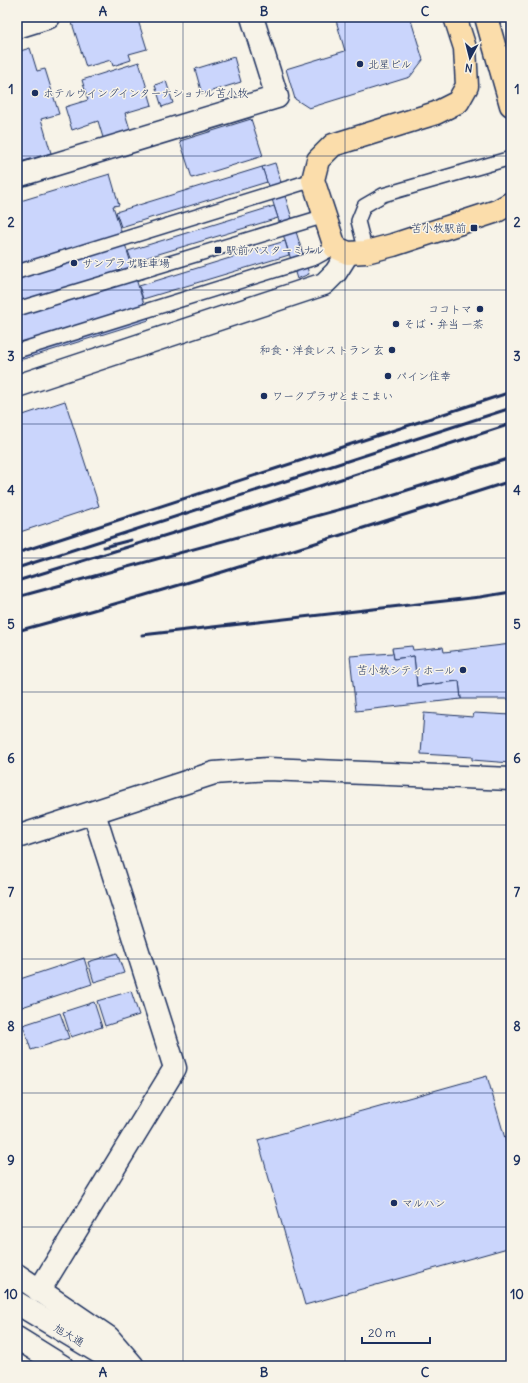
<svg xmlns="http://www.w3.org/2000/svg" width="528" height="1383" font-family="Delius,'Klee One',sans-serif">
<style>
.building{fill:#cad5fc;stroke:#1b2f5e}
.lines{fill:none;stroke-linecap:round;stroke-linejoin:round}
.lane-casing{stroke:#1b2f5e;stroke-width:16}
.street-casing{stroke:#1b2f5e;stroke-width:25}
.secondary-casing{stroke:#1b2f5e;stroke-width:25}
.primary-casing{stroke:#1b2f5e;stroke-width:25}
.lane{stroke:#f7f3e8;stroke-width:13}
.street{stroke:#f7f3e8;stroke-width:22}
.secondary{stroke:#f7f3e8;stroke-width:22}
.primary{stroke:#fbddab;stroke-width:22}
.rail{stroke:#1b2f5e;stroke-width:3}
.grid{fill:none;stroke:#1b2f5e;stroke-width:1;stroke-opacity:0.55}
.poi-dot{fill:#1b2f5e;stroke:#f7f3e8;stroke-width:1.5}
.labels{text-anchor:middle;stroke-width:3;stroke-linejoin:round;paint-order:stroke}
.poi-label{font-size:11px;fill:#1b2f5e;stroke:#f7f3e8;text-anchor:start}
.street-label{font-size:11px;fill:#1b2f5e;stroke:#f7f3e8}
.neatline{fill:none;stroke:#1b2f5e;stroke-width:1.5}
.grid-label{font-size:13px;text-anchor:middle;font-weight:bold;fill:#1b2f5e}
</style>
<rect width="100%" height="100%" fill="#f7f3e8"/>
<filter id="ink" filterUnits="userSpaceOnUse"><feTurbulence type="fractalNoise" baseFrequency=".025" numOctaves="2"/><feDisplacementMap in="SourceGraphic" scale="8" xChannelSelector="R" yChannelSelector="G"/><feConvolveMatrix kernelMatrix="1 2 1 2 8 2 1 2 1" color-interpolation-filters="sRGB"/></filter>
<g filter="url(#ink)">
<g class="building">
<path d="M91 17H137L147 49 129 54 131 60 113 66 111 60 86 67 72 23Z"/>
<path d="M335 17H410L423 60 410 77 309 108 295 99 286 69 345 51Z"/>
<path d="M30 48 37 71 45 69 59 114 41 119 51 153 17 163V52Z"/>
<path d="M234 57 241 82 202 94 195 69Z"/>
<path d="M139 62 152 105 125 113 131 133 104 141 98 121 72 130 65 107 88 100 82 80Z"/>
<path d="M166 81 173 103 162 107 155 85Z"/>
<path d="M251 119 263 156 192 178 180 141Z"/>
<path d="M275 163 309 274 297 279 262 167Z"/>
<path d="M262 167 267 182 121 227 116 212Z"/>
<path d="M110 174 119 205 113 206 149 320 17 361V202Z"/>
<path d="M274 206 278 218 132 262 128 251Z"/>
<path d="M285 241 289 255 143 299 139 286Z"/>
<path d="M65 401 99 506 17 533V417Z"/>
<path d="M511 644V699H461L459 681 417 686 414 656 394 659 392 648 412 646 413 650 443 647 444 652Z"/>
<path d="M393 653 394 659 414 656 417 686 459 681 461 699 356 711 350 656Z"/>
<path d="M424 713 473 717 474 713 511 715V763L472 760V757L421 754Z"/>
<path d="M117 953 124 973 94 982 88 962Z"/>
<path d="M84 958 92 984 19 1008 17 1000V980Z"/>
<path d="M131 991 139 1015 105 1026 97 1001Z"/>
<path d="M94 1002 102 1027 71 1037 63 1012Z"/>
<path d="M60 1013 69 1038 31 1050 23 1025Z"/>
<path d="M487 1076 511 1159V1247L305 1305 258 1140Z"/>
</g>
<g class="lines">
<g class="lane-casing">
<g id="lane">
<path d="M366 252 358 221 364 206 383 195 511 158"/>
<path d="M17 272 313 180"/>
<path d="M17 309 325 216"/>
<path d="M17 351 315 258 335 247"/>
</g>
</g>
<g class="street-casing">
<g id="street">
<path d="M17 27 49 17"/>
<path d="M17 176 277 97 252 17"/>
<path d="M17 386 324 284 336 272 348 253"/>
<path d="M17 837 214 773 268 769 511 779"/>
<path d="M17 1275 108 1337 133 1366"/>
<path d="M39 1291 175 1068 94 813"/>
</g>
</g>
<g class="secondary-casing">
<g id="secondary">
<path d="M17 1303 122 1366"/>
<path d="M17 1338 62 1366"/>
</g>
</g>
<g class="primary-casing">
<g id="primary">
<path d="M455 17 465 48 467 86 458 102 436 113 333 145 318 160 313 180 335 247 348 253 366 252 393 245 497 211 511 203"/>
<path d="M486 17 511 105"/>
</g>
</g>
<use href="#lane" class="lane"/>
<use href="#street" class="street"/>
<use href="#secondary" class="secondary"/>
<use href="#primary" class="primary"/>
<g class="rail">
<path d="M104 547 131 540"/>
<path d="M17 553 511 392"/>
<path d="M17 568 511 408"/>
<path d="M17 581 196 526 511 424"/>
<path d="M17 597 382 498 511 458"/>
<path d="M17 631C183 587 347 533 511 481"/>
<path d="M142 635 480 597 511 592"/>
</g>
</g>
</g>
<path class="grid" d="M183 17V1366M345 17V1366M17 156H511M17 290H511M17 424H511M17 558H511M17 692H511M17 825H511M17 959H511M17 1093H511M17 1227H511"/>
<g class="poi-dot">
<circle cx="360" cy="64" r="4"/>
<circle cx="35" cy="93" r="4"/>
<rect x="470" y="224" width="8" height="8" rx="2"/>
<rect x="214" y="246" width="8" height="8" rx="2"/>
<circle cx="74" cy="263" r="4"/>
<circle cx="480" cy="309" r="4"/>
<circle cx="396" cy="324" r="4"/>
<circle cx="392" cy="350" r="4"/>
<circle cx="388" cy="376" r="4"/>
<circle cx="264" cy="396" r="4"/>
<circle cx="463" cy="670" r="4"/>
<circle cx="394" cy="1203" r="4"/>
</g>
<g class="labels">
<g class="poi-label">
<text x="368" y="68">北星ビル</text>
<text x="43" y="97">ホテルウイングインターナショナル苫小牧</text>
<text x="466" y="232" text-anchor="end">苫小牧駅前</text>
<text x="226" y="254">駅前バスターミナル</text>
<text x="82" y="267">サンプラザ駐車場</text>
<text x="472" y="313" text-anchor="end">ココトマ</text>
<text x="404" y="328">そば・弁当 一茶</text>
<text x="384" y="354" text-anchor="end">和食・洋食レストラン 玄</text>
<text x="396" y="380">パイン住幸</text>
<text x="272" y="400">ワークプラザとまこまい</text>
<text x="455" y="674" text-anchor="end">苫小牧シティホール</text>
<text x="402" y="1207">マルハン</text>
</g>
<g class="street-label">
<text transform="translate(69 1335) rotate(31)" y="4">旭大通</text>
</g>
</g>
<rect width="528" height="1383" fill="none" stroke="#f7f3e8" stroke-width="44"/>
<g transform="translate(470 58) rotate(187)" stroke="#f7f3e8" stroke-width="3" paint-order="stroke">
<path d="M0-3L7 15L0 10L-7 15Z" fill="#1b2f5e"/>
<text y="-6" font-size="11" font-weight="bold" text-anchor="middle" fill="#1b2f5e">N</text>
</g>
<path d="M362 1337v6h68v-6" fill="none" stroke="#1b2f5e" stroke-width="2"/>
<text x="368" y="1337" font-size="12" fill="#1b2f5e" stroke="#f7f3e8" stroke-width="3" paint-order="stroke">20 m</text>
<rect x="22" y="22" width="484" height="1339" class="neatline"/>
<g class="grid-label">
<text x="103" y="16">A</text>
<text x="264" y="16">B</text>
<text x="425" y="16">C</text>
<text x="11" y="94">1</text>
<text x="517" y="94">1</text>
<text x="11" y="227">2</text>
<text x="517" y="227">2</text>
<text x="11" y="361">3</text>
<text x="517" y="361">3</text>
<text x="11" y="495">4</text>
<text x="517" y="495">4</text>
<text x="11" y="629">5</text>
<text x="517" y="629">5</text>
<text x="11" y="763">6</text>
<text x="517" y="763">6</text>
<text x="11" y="897">7</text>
<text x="517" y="897">7</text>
<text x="11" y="1031">8</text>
<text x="517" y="1031">8</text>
<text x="11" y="1165">9</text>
<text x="517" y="1165">9</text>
<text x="11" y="1299">10</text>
<text x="517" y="1299">10</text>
<text x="103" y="1377">A</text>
<text x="264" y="1377">B</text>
<text x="425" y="1377">C</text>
</g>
</svg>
